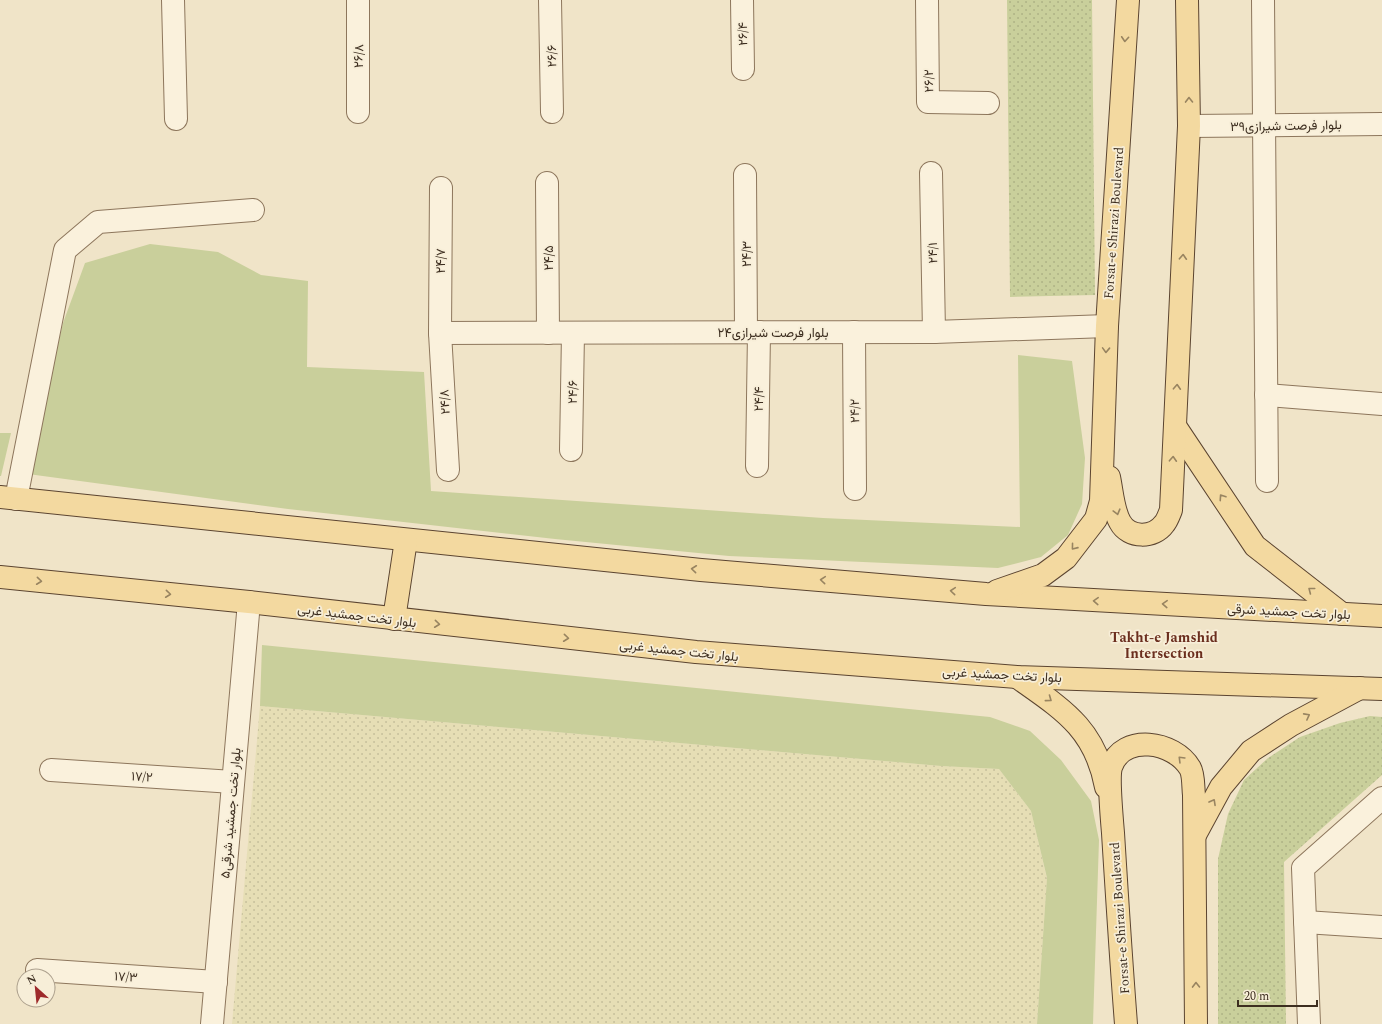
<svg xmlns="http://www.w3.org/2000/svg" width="1382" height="1024" font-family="Spectral,Vazirmatn,serif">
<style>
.farmland{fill:url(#farmland-dots)}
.green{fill:#c9cf9b}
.park{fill:url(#park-dots)}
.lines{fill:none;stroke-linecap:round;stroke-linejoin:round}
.minor-casing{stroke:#8d765c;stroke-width:24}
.major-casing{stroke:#5b4430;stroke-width:24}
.minor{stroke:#faf1dc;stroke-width:22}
.major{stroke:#f3d9a0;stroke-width:22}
.oneway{stroke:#988460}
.labels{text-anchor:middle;stroke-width:3.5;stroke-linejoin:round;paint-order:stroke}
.street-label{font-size:13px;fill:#3d2e20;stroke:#f7eed8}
.neighbourhood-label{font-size:14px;font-weight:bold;fill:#6b2e1e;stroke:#f7eed8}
</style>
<defs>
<pattern id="farmland-dots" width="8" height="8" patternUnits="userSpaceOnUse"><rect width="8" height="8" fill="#e6deb5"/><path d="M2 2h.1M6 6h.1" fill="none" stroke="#c6bf9b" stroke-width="1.8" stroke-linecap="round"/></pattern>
<pattern id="park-dots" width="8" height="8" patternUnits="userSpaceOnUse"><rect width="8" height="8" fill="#c9cf9b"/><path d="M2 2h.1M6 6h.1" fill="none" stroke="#aeb285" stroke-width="1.8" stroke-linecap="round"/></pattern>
</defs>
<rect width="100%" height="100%" fill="#f0e4c8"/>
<path class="farmland" d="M260 706 941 766 999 769 1031 811 1047 879 1037 1024H232Z"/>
<g class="green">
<path d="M150 244 218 252 261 275 308 281 307 367 424 372 431 491 823 518 1020 527 1018 355 1072 361 1085 458 1082 504 1068 535 1041 557 998 568 729 556 555 539 288 509 28 474 63 323 85 263Z"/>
<path d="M0 433H11L1 476H0Z"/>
<path d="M262 645 990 717 1030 731 1061 760 1091 801 1099 840 1093 1024H1037L1047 878 1031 811 999 769 941 766 260 706Z"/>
</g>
<g class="park">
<path d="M1007 0H1092L1095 295 1010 297Z"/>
<path d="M1370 716 1382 717V775L1284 862 1286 1024H1218V859L1228 814 1244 780 1268 758 1300 737 1340 723Z"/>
</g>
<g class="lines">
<g class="minor-casing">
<g id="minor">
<path d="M173 0 176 119"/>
<path d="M358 0V112"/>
<path d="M550 0 552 112"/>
<path d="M742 0 743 69"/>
<path d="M927 0 928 102 988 103"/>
<path d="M1263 0 1267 481"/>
<path d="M1189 126 1382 124"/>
<path d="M931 173 934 332"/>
<path d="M745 175 746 332"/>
<path d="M547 183 548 333"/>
<path d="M441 188 440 333 448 470"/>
<path d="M854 332 855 489"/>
<path d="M440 333 934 332 1107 326"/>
<path d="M1266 395 1382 404"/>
<path d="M571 450 573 333"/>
<path d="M757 466 759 332"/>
<path d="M16 499 65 250 98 222 253 210"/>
<path d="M51 770 233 782"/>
<path d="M1305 922 1382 927"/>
<path d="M37 970 216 982"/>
<path d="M212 1024 249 602"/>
<path d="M1309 1024 1303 868 1382 798"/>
</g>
</g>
<g class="major-casing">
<g id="major">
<path d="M1175 426 1255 546 1342 614"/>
<path d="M1109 477C1112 491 1113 510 1120 522 1129 539 1154 538 1164 524 1167 521 1169 515 1171 510L1189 126 1187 0"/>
<path d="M0 497 701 570 986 594 1382 616"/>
<path d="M0 577 249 602 696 652 1017 677 1382 689"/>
<path d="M997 591 1043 575 1066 558 1096 519 1101 501 1107 326 1128 0"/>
<path d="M394 619 406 540"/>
<path d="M1017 677C1062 709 1095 728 1106 787"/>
<path d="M1195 835 1221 787 1251 751 1291 725 1360 688"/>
<path d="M1126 1024C1121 960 1117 897 1113 833 1112 821 1108 777 1111 767 1123 733 1174 741 1190 768 1194 775 1193 788 1194 795L1196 1024"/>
</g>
</g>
<use href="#minor" class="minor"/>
<use href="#major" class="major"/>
</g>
<defs><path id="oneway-chevron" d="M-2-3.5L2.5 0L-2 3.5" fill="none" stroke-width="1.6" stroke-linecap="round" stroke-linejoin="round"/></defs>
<g class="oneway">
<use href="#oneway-chevron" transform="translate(1125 39) rotate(94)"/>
<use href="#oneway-chevron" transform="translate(1189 100) rotate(-91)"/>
<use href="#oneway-chevron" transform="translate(1183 257) rotate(-87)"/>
<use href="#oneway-chevron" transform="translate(1106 350) rotate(92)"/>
<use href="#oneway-chevron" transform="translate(1177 387) rotate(-87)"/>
<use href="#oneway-chevron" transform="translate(1173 459) rotate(-87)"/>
<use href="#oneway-chevron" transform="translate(1222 497) rotate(-124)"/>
<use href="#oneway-chevron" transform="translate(1117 512) rotate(75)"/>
<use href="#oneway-chevron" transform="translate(1074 547) rotate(129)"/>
<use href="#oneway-chevron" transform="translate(694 569) rotate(-174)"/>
<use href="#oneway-chevron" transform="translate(823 580) rotate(-175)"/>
<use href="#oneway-chevron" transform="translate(39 581) rotate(6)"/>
<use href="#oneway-chevron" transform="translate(1311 590) rotate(-142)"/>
<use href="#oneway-chevron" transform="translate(953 591) rotate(-175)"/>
<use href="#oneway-chevron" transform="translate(168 594) rotate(6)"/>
<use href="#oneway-chevron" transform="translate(1096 601) rotate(-177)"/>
<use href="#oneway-chevron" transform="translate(1165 604) rotate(-177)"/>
<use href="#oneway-chevron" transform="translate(437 624) rotate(6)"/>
<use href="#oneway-chevron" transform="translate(566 638) rotate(6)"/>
<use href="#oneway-chevron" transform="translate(1049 699) rotate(36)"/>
<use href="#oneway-chevron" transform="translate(1307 716) rotate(-28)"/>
<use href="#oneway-chevron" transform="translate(1181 759) rotate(-135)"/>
<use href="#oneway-chevron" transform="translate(1213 802) rotate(-61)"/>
<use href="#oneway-chevron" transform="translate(1196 985) rotate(-91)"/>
</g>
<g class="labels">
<g class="street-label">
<text transform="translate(742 34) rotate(-91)" y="5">۲۶/۴</text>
<text transform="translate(358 56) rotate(-90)" y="5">۲۶/۸</text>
<text transform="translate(551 56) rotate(-91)" y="5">۲۶/۶</text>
<text transform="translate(928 81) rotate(-91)" y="5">۲۶/۲</text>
<text transform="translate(1286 125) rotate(-1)" y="5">بلوار فرصت شیرازی۳۹</text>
<text transform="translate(1113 223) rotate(-86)" y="5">Forsat-e Shirazi Boulevard</text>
<text transform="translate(932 253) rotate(-91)" y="5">۲۴/۱</text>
<text transform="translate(746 254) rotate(-90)" y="5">۲۴/۳</text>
<text transform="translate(548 258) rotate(-90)" y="5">۲۴/۵</text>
<text transform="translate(440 261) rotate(-90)" y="5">۲۴/۷</text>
<text x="773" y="337">بلوار فرصت شیرازی۲۴</text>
<text transform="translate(572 392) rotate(-89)" y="5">۲۴/۶</text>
<text transform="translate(758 399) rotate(-89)" y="5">۲۴/۴</text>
<text transform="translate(444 402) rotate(-93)" y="5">۲۴/۸</text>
<text transform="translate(854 411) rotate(-91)" y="5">۲۴/۲</text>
<text transform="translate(1289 611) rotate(3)" y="5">بلوار تخت جمشید شرقی</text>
<text transform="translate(357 615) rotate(7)" y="5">بلوار تخت جمشید غربی</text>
<text transform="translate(679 650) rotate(6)" y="5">بلوار تخت جمشید غربی</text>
<text transform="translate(1002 674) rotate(3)" y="5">بلوار تخت جمشید غربی</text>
<text transform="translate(142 776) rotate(4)" y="5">۱۷/۲</text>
<text transform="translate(230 813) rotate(-85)" y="5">بلوار تخت جمشید شرقی۵</text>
<text transform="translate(1119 918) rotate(-94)" y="5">Forsat-e Shirazi Boulevard</text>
<text transform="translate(126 976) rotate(4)" y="5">۱۷/۳</text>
</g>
<g class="neighbourhood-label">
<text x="1164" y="642">Takht-e Jamshid<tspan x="1164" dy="16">Intersection</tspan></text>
</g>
</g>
<g transform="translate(36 988) rotate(333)"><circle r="19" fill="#f7eed8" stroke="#ada18e"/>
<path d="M0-3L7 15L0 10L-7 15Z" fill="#9e2a2b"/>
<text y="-6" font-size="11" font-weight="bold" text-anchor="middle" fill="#3d2e20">N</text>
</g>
<path d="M1238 1000v6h79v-6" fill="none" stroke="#3d2e20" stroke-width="2"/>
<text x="1244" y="1000" font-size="12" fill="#3d2e20" stroke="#f7eed8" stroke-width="3" paint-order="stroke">20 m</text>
</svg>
